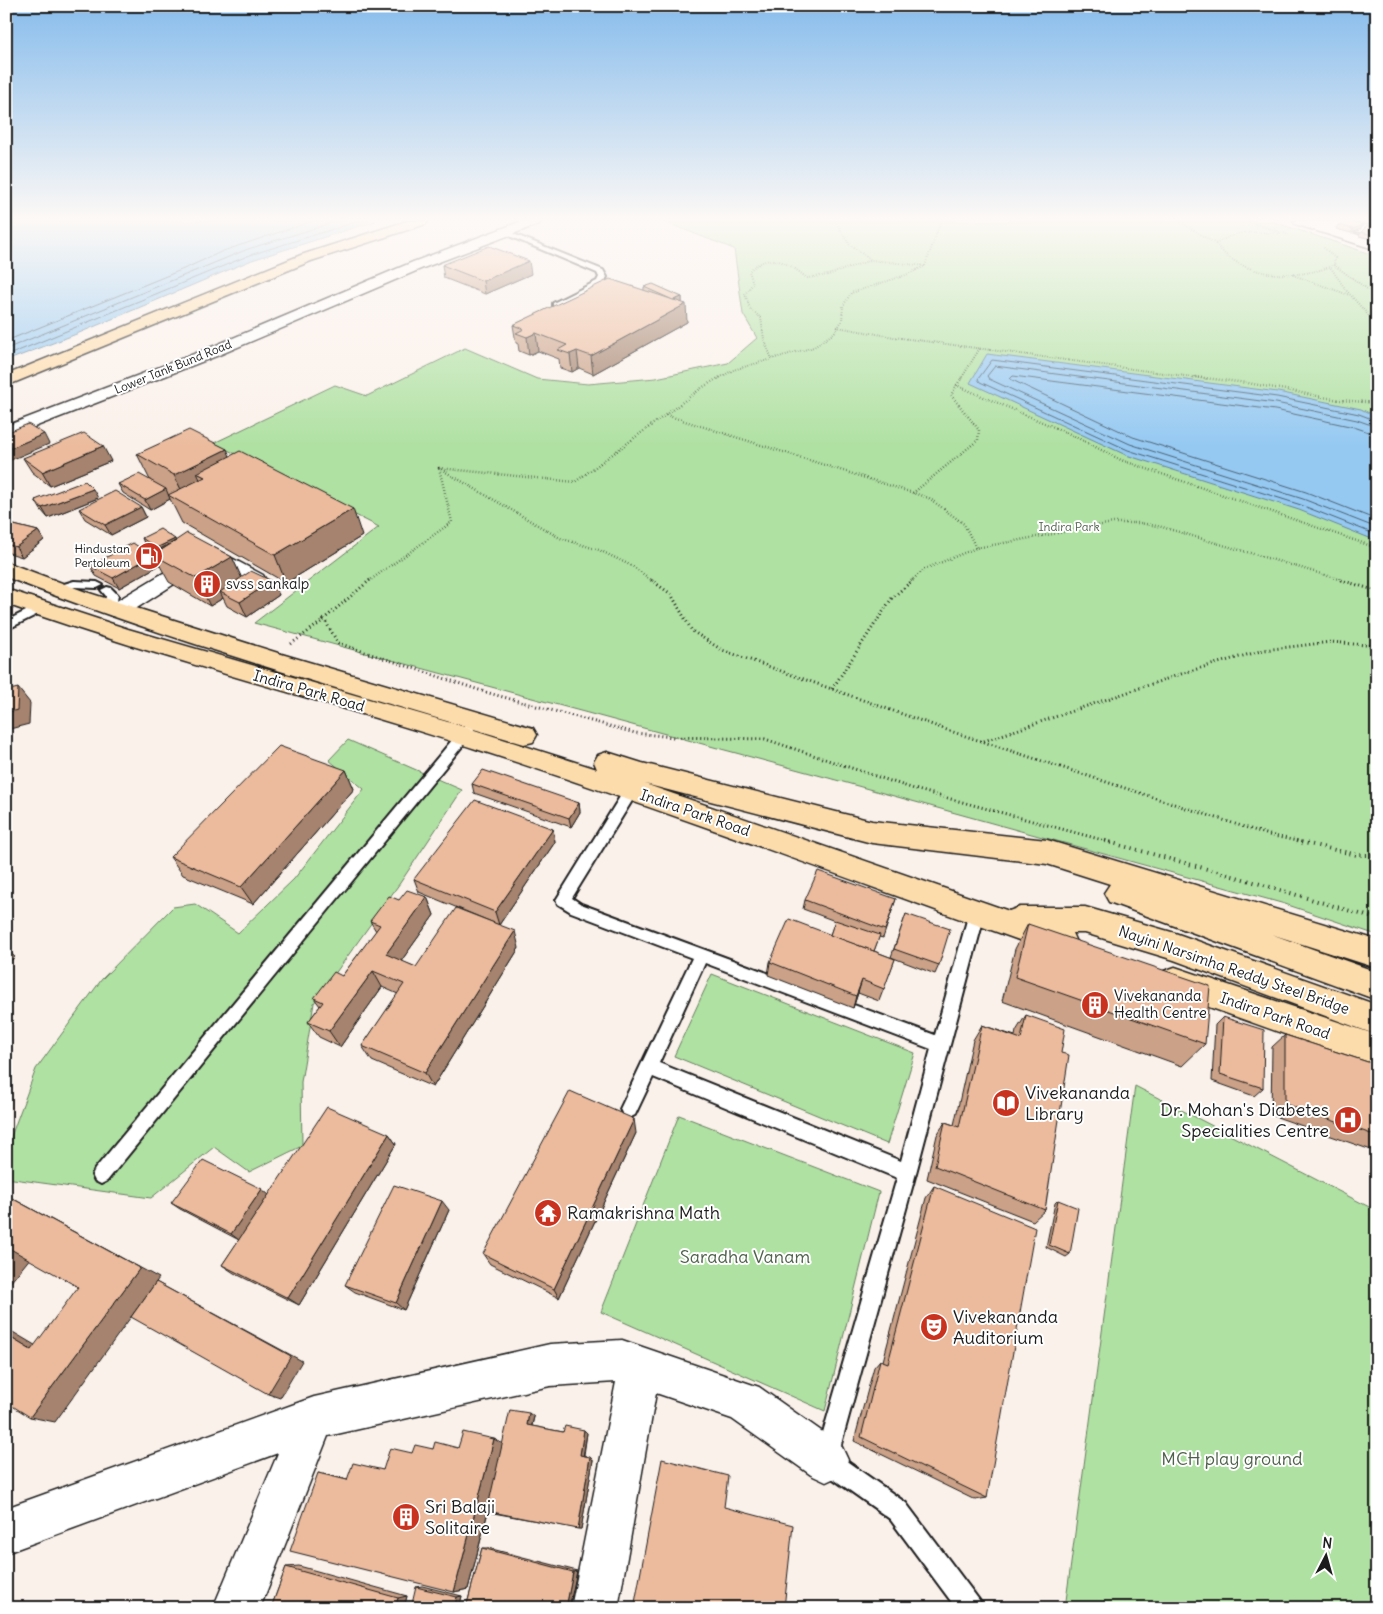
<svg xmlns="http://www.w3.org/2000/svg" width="1383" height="1614" font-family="Delius,sans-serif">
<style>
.green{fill:#afe1a2;stroke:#667e5f}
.water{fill:#95c9f2;stroke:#65849c}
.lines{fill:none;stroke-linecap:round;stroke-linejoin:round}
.shore{stroke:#4c6172;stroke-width:1}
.lane-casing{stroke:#1c1c1c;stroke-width:4}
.street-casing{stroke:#1c1c1c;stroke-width:3}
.secondary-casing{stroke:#1c1c1c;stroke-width:3}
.primary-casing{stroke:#1c1c1c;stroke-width:3}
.highway-casing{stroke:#1c1c1c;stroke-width:3}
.path-far3{stroke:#1c1c1c;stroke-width:2;stroke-dasharray:0.5 2;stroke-linecap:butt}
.path-far2{stroke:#1c1c1c;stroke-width:2.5;stroke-dasharray:0.5 2.5;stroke-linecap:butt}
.path-far1{stroke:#1c1c1c;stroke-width:3;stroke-dasharray:1 3;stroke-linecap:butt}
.path{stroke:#1c1c1c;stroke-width:4;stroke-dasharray:1 4.5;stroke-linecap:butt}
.lane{fill:#fff;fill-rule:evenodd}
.street{fill:#fff;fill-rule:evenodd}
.secondary{fill:#fff;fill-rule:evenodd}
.primary{fill:#fddcac;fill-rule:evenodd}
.highway{fill:#fddcac;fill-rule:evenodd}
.wall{fill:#cba187;stroke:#1c1c1c}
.shaded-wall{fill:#a5836e;stroke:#1c1c1c}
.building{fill:#ecbb9d;stroke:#1c1c1c}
.labels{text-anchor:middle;stroke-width:4;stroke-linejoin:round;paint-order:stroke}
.far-street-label{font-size:12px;fill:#1c1c1c;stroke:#fff}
.far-park-label{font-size:12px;fill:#4f614b;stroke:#fff}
.far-poi-label{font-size:12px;fill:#1c1c1c;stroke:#fff;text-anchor:end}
.poi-label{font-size:15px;fill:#1c1c1c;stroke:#fff;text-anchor:start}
.street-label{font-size:15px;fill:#1c1c1c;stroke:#fff}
.near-poi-label{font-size:18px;fill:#1c1c1c;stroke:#fff;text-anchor:start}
.near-park-label{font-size:18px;fill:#4f614b;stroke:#fff}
</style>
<rect width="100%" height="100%" fill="#fbf1eb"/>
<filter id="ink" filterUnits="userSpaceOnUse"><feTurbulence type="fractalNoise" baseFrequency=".02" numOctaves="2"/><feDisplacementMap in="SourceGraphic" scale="10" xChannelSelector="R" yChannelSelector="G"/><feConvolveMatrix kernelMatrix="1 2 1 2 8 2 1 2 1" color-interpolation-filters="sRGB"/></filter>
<g filter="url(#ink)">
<g class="green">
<path d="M662 221H1271L1377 256V935L1285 904 825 777 254 623 379 527 214 443 335 385 367 396 465 348 537 379 588 384 656 378 728 363 757 338 743 314 734 249Z"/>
<path d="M348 740 462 790 400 883 314 1003 301 1082 302 1146 249 1172 214 1147 151 1198 6 1178V1150L36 1069 102 979 173 907 195 904 238 933 294 879 364 789 329 760Z"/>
<path d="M712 974 915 1053 887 1144 674 1056Z"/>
<path d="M1135 1086 1377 1211V1608H1065Z"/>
<path d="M679 1115 879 1192 825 1411 601 1312Z"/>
</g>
<g class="water">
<path d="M6 221H376L252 260 79 333 6 361Z"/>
<path d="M987 354 1278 392 1361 409 1377 417V541L1299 510 1126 455 970 383Z"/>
</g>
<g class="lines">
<g class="shore">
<path d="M6 341 186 268 223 251 313 221"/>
<path d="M6 349 248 249 338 221"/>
<path d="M6 356 250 255 359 221"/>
<path d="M1377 421 1359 414 1277 397 992 360 978 379 980 382 1128 450 1301 505 1377 535"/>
<path d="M1377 427 1357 420 1276 403 995 366 987 376 989 379 1130 444 1303 499 1377 528"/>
<path d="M1377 435 1354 427 1275 410 1013 376 1010 379 1133 437 1306 492 1377 520"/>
</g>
<g class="lane-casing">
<g id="lane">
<path d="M502 231H506L603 270 607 277 603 284 559 307H553V303L597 281 599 277 597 273 502 233Z"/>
<path d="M74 581 97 582 103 585 97 588 75 587 58 592 52 589 54 587Z"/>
<path d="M107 587 111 588 118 595 116 607 110 611 104 607 106 596 101 590Z"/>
<path d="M40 604 44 605 46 608 44 611 6 630V621Z"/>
<path d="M468 725 473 727 474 730 473 733 107 1181 101 1184 95 1181 92 1175 95 1169 463 727Z"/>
<path d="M636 778 641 779 643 783 572 898 581 904 935 1035 969 913 972 908 977 907 982 908 985 913 916 1173 838 1455 906 1503 979 1600 983 1608H956L890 1519 818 1468 815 1460 897 1178 653 1077 635 1115 629 1118 623 1115 620 1109 692 958 571 912 558 904 556 900 631 779ZM705 963 931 1049 901 1161 659 1063Z"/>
</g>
</g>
<g class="street-casing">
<g id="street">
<path d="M1313 221H1343L1377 227V235L1320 225Z"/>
<path d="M205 547 213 548 263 575 266 580 263 585C244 590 223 572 207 563L126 615 118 617 110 615 107 610 110 605 195 554 197 548Z"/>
<path d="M622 1340 759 1387 841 1445 848 1460 841 1475 826 1482 811 1475 732 1419 656 1393 618 1608H571L616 1382 550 1386 328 1436 260 1608H213L278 1453 6 1553V1508L314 1397 550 1344Z"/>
</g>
</g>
<g class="secondary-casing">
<g id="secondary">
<path d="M522 221H541L539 224 423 268 219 355 6 438V426L207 349 413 262Z"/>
<path d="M1293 221H1314L1377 241V250L1295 224Z"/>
</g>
</g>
<g class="primary-casing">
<g id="primary">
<path d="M6 562 86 592 278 653 533 728 537 735 533 742 524 744C351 692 175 643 6 577Z"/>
<path d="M6 589 128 629 465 727 597 769 594 762 598 755 607 752 642 763 872 821 1047 840 1377 940V968L1271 934 1377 972V1000L1109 902 1104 893 1110 884 1047 864 872 843 645 784 1009 911 1020 907H1085L1175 933 1377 1005V1035L1174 960 1085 933H1072L1076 942 1072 951 1061 955C866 886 673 812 476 749 320 699 161 659 6 604Z"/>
<path d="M1175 967 1377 1035V1067L1164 991 1159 981 1164 971Z"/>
</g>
</g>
<g class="highway-casing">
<path id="highway" d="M407 221H428L426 224 311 261 6 386V375L301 255Z"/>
</g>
<g class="path-far3">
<path d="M835 221 849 244 871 260"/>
<path d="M1179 221 1216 244"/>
<path d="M1246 221 1289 235"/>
<path d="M1281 234C1257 232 1237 229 1216 244 1240 278 1298 281 1334 265L1335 258 1323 247"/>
<path d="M1334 265 1377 296"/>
<path d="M1331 268 1346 290 1377 325"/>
<path d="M1293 275 1349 295"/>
<path d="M837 327 894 337 1207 379"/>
<path d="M772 359 764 339 761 318 750 309 745 294 753 283 749 271C771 251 787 262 807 278L828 275 871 260 925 266"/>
<path d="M718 379 733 370 814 347 834 333 842 321 843 306 851 293 906 275 925 266 941 221"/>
<path d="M961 379 980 348"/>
</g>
<g class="path-far2">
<path d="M1195 377 1248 383 1339 400 1377 403"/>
<path d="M956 385 1070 434 1121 460 1377 548"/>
<path d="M666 415 929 498 964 524 976 548"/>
<path d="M913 493 978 440 979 430 951 395 962 377"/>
<path d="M369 581 452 522 439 468"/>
<path d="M653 581 632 566 599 550 560 538 439 468 575 482 703 387 720 377"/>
<path d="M911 581 925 569 976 548 1113 523H1140L1162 527 1345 581"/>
</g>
<g class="path-far1">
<path d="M370 580 324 619 338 643 485 692 635 733 673 737 765 739 914 789 1110 842"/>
<path d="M651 580 671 594 692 631 722 650 947 730 1269 835 1302 842"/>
<path d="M1341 580 1377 591"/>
<path d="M291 644 324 620"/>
<path d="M832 689 892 598 913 580"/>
<path d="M984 741 1190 671 1264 650 1331 642 1377 646"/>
</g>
<g class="path">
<path d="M1105 841 1247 880 1377 919"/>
<path d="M1296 841 1357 855H1377"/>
</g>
<use href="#lane" class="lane"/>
<use href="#street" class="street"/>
<use href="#secondary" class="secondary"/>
<use href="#primary" class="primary"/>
<use href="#highway" class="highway"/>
</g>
<g class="wall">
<path d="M1355 221H1365L1363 224 1354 223Z"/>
<path d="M1338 225H1363L1361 229 1351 233 1336 229Z"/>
<path d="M1377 228V237L1375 240 1359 236 1361 232Z"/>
<path d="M442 265 531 274 485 294 444 278Z"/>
<path d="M644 287 682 297V303L687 322 593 374 579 368 572 372 560 368 559 359 538 351 529 355 519 351 518 344 516 343 513 325 644 290Z"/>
<path d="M137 454 230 456 362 536 286 583 182 523 170 499 150 510 123 493 118 484 150 480Z"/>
<path d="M23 458 111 461 50 486 32 472Z"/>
<path d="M98 498 48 518 41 510 35 500Z"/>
<path d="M141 507 146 517 111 535 85 519 79 509Z"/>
<path d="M6 523 38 531 44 540 22 557 6 552Z"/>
<path d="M142 538 176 541 232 557 241 577 272 581 279 595 247 617 227 606 223 598 210 606 169 582 154 555 158 552 144 543Z"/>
<path d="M90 566H158L119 588 96 576Z"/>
<path d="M346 770 354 789 253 904 183 875 170 857Z"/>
<path d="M472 784 579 803 580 812 571 827 474 793Z"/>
<path d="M553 829 555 842 499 925 419 892 414 879Z"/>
<path d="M427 897 434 915 401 961 416 967 519 948 433 1087 372 1061 362 1046 398 994 382 987 340 1047 319 1037 308 1022 320 1006 314 998 342 976 376 931 370 921 399 900Z"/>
<path d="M896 899 883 938 879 937 874 951 895 959 879 1001 858 993 853 1008 768 975 770 962 830 935 835 921 803 909 805 900Z"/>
<path d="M906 914 939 965 935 974 891 957Z"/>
<path d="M1028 924 1205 1044 1182 1066 1002 1001 1015 949Z"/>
<path d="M1026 1015 1061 1053 1045 1210 1033 1221 927 1179 937 1135 945 1122 954 1125 973 1040 982 1025 1015 1036 1016 1031Z"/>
<path d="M1223 1017 1263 1088 1254 1096 1212 1081 1215 1025Z"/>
<path d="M1285 1035 1377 1065V1152L1271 1115 1272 1047Z"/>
<path d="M636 1133 559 1298 490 1264 483 1254Z"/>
<path d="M389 1134 396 1144 299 1305 234 1273 222 1265 239 1240 180 1209 171 1203 262 1189 268 1195Z"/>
<path d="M934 1186 987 1498 975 1500 854 1441 874 1367 880 1360 883 1361 926 1198Z"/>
<path d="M1058 1200 1070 1254 1066 1257 1046 1247 1055 1203Z"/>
<path d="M449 1210 404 1310 355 1292 345 1285Z"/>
<path d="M534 1417 532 1426 563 1432 584 1430 587 1433 584 1455 593 1460 581 1529 488 1512 468 1589 454 1592 318 1473 348 1479 383 1470 412 1453 433 1449 458 1448 494 1439 503 1444Z"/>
<path d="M482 1548H488L577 1571 569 1608H466Z"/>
<path d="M299 1566 407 1596 404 1608H271L286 1567Z"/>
<path d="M422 1586 462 1596 459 1608 416 1587Z"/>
</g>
<g class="shaded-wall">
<path d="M1363 225 1361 229 1351 233 1353 229Z"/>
<path d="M529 261 531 274 485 294 483 281Z"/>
<path d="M682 297V305L673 300Z"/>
<path d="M686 304 687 322 593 374 591 356Z"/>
<path d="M536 333 538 351 529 355 527 337Z"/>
<path d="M577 351 579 368 572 372 570 354Z"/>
<path d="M44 434 49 444 6 462V450Z"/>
<path d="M103 446 111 461 50 486 42 472Z"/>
<path d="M227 449 238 476 205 477 197 473 206 492 187 502 174 475Z"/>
<path d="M93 489 98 498 48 518 42 508Z"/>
<path d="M166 489 170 499 150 510 145 500Z"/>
<path d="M141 507 146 517 111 535 105 525Z"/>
<path d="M353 509 362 536 286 583 275 555Z"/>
<path d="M38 531 44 540 22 557 16 547Z"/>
<path d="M175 539 177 543 158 550 159 553 156 548Z"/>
<path d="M152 556 158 566 119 588 113 578Z"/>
<path d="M232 557 245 585 220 592 223 598 210 606 196 578Z"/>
<path d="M272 581 279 595 247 617 240 602Z"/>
<path d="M18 688 30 703 29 724 10 729 9 746H6V713Z"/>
<path d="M346 770 354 789 253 904 241 887Z"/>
<path d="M579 803 580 812 571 827 569 818Z"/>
<path d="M553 829 555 842 499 925 495 912Z"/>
<path d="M427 897 434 915 394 971 386 954Z"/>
<path d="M515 931 519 948 433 1087 425 1073Z"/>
<path d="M6 949 15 957 6 965Z"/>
<path d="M373 971 382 987 340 1047 329 1031Z"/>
<path d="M862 980 858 993 853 1008 856 996Z"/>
<path d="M634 1119 636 1133 559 1298 554 1289Z"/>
<path d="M389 1134 396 1144 299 1305 288 1298Z"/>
<path d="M262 1189 269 1195 239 1240 231 1234Z"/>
<path d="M6 1195 159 1278 55 1422 30 1417 140 1268Z"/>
<path d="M442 1201 449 1210 404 1310 396 1303Z"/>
<path d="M7 1247 31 1257 6 1288V1249Z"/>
<path d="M156 1282 302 1361 280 1398 268 1394Z"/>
<path d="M6 1328 55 1357 31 1350 6 1335Z"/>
<path d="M529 1413 534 1417 531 1428 527 1425Z"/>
<path d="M584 1430 587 1433 583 1457 580 1455Z"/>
<path d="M494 1439 505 1445 468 1589 454 1592Z"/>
<path d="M590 1457 593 1460 581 1529H578Z"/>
<path d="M577 1571 569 1608H566L573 1572Z"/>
<path d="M407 1596 404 1608H395L398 1598Z"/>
<path d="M462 1596 459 1608H454L457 1597Z"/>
</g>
<g class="building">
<path d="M1346 221 1363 225 1353 229 1338 225Z"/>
<path d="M1367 226 1377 228V236L1361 232Z"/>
<path d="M489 246 529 261 483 281 442 265Z"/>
<path d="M610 279 686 304 591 356 577 351 570 354 558 350 567 345 536 333 527 337 516 333 524 329 513 325Z"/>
<path d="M653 284 682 297 673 300 644 287Z"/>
<path d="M28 424 44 434 6 450V433Z"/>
<path d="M189 430 227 449 174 475 137 454Z"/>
<path d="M84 433 103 446 42 472 23 458Z"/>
<path d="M240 451 353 509 275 555 168 495 205 477 197 473Z"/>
<path d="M139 474 166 489 145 500 118 484Z"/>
<path d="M85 481 93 489 42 508 35 500Z"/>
<path d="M115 491 141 507 105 525 79 509Z"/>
<path d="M6 523 38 531 16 547 6 544Z"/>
<path d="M160 529 175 539 156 548 142 538Z"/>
<path d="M187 533 232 557 196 578 154 555Z"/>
<path d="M176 541 159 551 158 550Z"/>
<path d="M133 543 152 556 113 578 90 566Z"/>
<path d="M251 571 272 581 240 602 220 592Z"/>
<path d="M18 688 17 710 6 713V691Z"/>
<path d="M279 746 346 770 241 887 170 857Z"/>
<path d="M483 770 579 803 569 818 472 784Z"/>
<path d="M475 800 553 829 495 912 414 879Z"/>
<path d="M818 871 896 899 885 930 805 900Z"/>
<path d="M407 890 427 897 386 954 416 967 456 908 515 931 425 1073 362 1046 404 984 373 971 329 1031 308 1022 323 1002 314 998 334 972 342 976 380 925 370 921 389 896 399 900Z"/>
<path d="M906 914 950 929 939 965 894 949Z"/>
<path d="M789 919 895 959 884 989 862 980 856 996 770 962Z"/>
<path d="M835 920 880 935 874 951 830 935Z"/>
<path d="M1028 924 1210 986 1205 1044 1015 977Z"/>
<path d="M1026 1015 1065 1029 1061 1053 1069 1055 1045 1210 935 1166 945 1122 959 1127 982 1025 1021 1039Z"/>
<path d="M1223 1017 1264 1030 1263 1088 1220 1074Z"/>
<path d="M1285 1035 1377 1065V1136L1285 1104Z"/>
<path d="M570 1091 634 1119 554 1289 483 1254Z"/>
<path d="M327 1107 389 1134 288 1298 222 1265Z"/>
<path d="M203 1160 262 1189 231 1234 171 1203Z"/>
<path d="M394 1185 442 1201 396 1303 345 1285Z"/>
<path d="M934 1186 1035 1228 987 1498 861 1437 880 1360 888 1363Z"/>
<path d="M6 1195 140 1268 30 1417 6 1402V1335L31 1350 78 1287 7 1247 6 1249Z"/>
<path d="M1058 1200 1078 1208 1070 1254 1049 1245Z"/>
<path d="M156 1282 291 1356 268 1394 131 1317Z"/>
<path d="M510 1410 529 1413 527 1425 563 1432 565 1426 584 1430 580 1455 590 1457 578 1529 487 1511Z"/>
<path d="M463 1432 494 1439 454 1592 290 1551 318 1473 347 1480 353 1463 383 1470 390 1448 412 1453 415 1445 433 1449 435 1442 458 1448Z"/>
<path d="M662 1459 728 1476 724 1507 793 1525 784 1608H634Z"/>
<path d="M482 1548 573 1572 566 1608H466Z"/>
<path d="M286 1567 398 1598 395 1608H271Z"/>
<path d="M416 1587 457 1597 454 1608H411Z"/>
</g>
</g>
<linearGradient id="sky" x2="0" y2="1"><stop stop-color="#87bcec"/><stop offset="0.49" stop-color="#fdf9f6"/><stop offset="1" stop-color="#fdf9f6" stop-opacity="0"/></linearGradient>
<rect width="1383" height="447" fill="url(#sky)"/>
<defs>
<g id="fuel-disc" transform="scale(1.4375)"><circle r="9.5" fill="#c8321e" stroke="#fff"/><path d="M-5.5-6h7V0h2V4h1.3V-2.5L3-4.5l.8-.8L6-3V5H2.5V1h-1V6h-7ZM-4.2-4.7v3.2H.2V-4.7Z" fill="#fff"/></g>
<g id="building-disc" transform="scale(1.4375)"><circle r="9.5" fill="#c8321e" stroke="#fff"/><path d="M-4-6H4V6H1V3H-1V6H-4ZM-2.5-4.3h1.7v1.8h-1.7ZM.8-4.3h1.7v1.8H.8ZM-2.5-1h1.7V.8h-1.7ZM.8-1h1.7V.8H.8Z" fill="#fff"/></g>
<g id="library-disc" transform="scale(1.4375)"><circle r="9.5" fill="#c8321e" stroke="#fff"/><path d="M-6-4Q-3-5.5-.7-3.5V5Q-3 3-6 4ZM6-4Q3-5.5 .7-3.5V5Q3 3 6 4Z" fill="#fff"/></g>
<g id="hospital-disc" transform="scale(1.4375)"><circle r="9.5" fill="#c8321e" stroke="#fff"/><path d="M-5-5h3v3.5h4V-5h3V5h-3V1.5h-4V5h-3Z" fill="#fff"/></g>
<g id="temple-disc" transform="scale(1.4375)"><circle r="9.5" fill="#c8321e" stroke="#fff"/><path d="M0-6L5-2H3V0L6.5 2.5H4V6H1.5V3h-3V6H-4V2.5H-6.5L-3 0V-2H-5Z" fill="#fff"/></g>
<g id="theatre-disc" transform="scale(1.4375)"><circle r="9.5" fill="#c8321e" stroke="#fff"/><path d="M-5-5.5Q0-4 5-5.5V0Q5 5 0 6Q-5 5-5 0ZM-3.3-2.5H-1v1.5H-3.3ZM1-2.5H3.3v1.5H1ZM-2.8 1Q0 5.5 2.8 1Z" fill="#fff"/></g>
</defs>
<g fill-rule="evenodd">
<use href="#fuel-disc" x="149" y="556"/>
<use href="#building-disc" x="207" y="584"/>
<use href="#building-disc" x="1095" y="1005"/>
<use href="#library-disc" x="1006" y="1103"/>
<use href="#hospital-disc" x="1348" y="1120"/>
<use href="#temple-disc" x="548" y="1213"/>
<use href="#theatre-disc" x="934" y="1327"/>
<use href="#building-disc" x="406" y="1517"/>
</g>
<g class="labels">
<g class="far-street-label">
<text transform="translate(173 367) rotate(-22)" y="4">Lower Tank Bund Road</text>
</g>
<g class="far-park-label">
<text x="1069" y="531">Indira Park</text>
</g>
<g class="far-poi-label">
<text x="130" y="553">Hindustan<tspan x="130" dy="14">Pertoleum</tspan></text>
</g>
<g class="poi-label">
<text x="226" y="589">svss sankalp</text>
<text x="1114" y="1001">Vivekananda<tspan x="1114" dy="17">Health Centre</tspan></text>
</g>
<g class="street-label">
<text transform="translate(309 691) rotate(16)" y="5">Indira Park Road</text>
<text transform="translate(695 813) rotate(19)" y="5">Indira Park Road</text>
<text transform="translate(1234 970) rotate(19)" y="5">Nayini Narsimha Reddy Steel Bridge</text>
<text transform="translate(1275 1016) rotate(19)" y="5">Indira Park Road</text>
</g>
<g class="near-poi-label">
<text x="1025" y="1099">Vivekananda<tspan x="1025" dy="21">Library</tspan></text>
<text x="1329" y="1116" text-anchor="end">Dr. Mohan's Diabetes<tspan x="1329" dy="21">Specialities Centre</tspan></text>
<text x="567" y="1219">Ramakrishna Math</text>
<text x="953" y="1323">Vivekananda<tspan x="953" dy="21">Auditorium</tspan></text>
<text x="425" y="1513">Sri Balaji<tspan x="425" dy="21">Solitaire</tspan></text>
</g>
<g class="near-park-label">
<text x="745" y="1263">Saradha Vanam</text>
<text x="1232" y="1465">MCH play ground</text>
</g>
</g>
<rect width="1383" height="1614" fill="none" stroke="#fff" stroke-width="25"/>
<rect x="12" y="12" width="1358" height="1589" fill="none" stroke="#1c1c1c" stroke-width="2" filter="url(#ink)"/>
<g transform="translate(1326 1556) rotate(6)" stroke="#ffffff" stroke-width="4" paint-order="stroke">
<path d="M0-4L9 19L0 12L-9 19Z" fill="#1c1c1c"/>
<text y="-8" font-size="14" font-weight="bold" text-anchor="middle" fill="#1c1c1c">N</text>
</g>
</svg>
